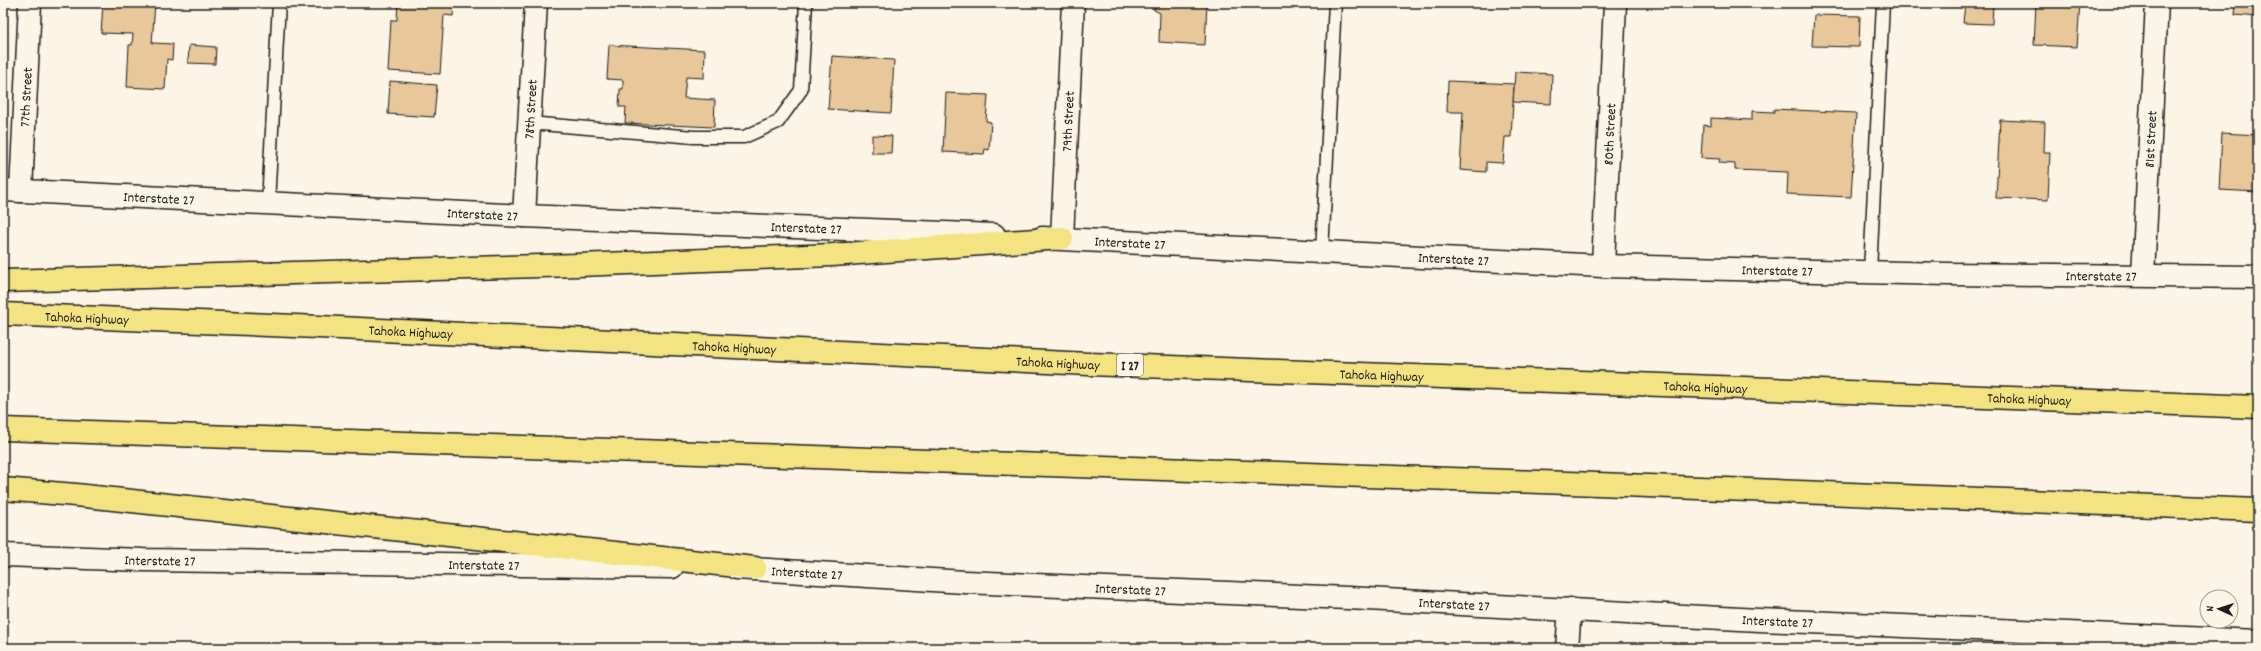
<svg xmlns="http://www.w3.org/2000/svg" width="2261" height="651" font-family="Dekko,sans-serif">
<style>
.building{fill:#e8c79a;stroke:#1c1c1c}
.lines{fill:none;stroke-linecap:round;stroke-linejoin:round}
.service-casing{stroke:#1c1c1c;stroke-width:15}
.minor-casing{stroke:#1c1c1c;stroke-width:25}
.secondary-casing{stroke:#1c1c1c;stroke-width:25}
.motorway-casing{stroke:#1c1c1c;stroke-width:25}
.service{stroke:#fcf5e5;stroke-width:12}
.minor{stroke:#fcf5e5;stroke-width:22}
.secondary{stroke:#fcf5e5;stroke-width:22}
.motorway{stroke:#f4e382;stroke-width:22}
.labels{text-anchor:middle;stroke-width:3.5;stroke-linejoin:round;paint-order:stroke}
.shield{fill:#fcf5e5;stroke:#5f5d58;stroke-width:1}
.shield-label{font-size:13px;font-weight:bold;fill:#1c1c1c}
.street-label{font-size:14px;fill:#1c1c1c;stroke:#fcf5e5}
</style>
<rect width="100%" height="100%" fill="#fcf5e5"/>
<filter id="ink" filterUnits="userSpaceOnUse"><feTurbulence type="fractalNoise" baseFrequency=".025" numOctaves="2"/><feDisplacementMap in="SourceGraphic" scale="8" xChannelSelector="R" yChannelSelector="G"/><feConvolveMatrix kernelMatrix="1 2 1 2 8 2 1 2 1" color-interpolation-filters="sRGB"/></filter>
<g filter="url(#ink)">
<g class="building">
<path d="M103 3H155L152 43 173 44 172 60 167 59 165 89 127 87 129 45H132L133 34 101 33Z"/>
<path d="M398 3H454L453 16 444 15 440 74 388 71 391 20H397Z"/>
<path d="M1154 3H1207L1205 45 1159 42 1160 13 1154 10Z"/>
<path d="M1965 3 1993 4 1992 24 1963 23Z"/>
<path d="M2036 3H2080L2077 47 2034 45Z"/>
<path d="M2236 3H2258V17L2235 15Z"/>
<path d="M1814 15 1860 16 1859 47 1812 46Z"/>
<path d="M189 45 216 47 215 64 188 63Z"/>
<path d="M609 45 705 50 704 78 686 77 684 98 715 100 714 127 625 123 626 107H619L620 89H623V80L607 79Z"/>
<path d="M832 56 894 60 891 113 828 109Z"/>
<path d="M1515 72 1552 74 1551 104 1513 102Z"/>
<path d="M390 81 437 85 434 117 388 114Z"/>
<path d="M1448 81 1514 84 1511 137H1505L1503 163 1486 162V172L1460 170 1463 112H1447Z"/>
<path d="M946 93 988 95 986 121 991 122 989 150 985 149 984 154 943 152Z"/>
<path d="M1774 109 1856 113 1851 197 1787 194 1788 172 1735 170V164L1719 163 1720 159 1701 158 1703 125 1711 126V118L1752 120V111L1774 112Z"/>
<path d="M2000 120 2045 122 2044 152H2050L2048 200 1996 198Z"/>
<path d="M2222 133 2258 135V192L2219 190Z"/>
<path d="M872 135 892 136 891 153H872Z"/>
</g>
<g class="lines">
<g class="service-casing">
<g id="service">
<path d="M529 123 694 137H744L778 122 801 90 806 3"/>
<path d="M268 203 279 3"/>
<path d="M1322 252 1335 3"/>
<path d="M1870 272 1883 3"/>
<path d="M2054 648 2059 632"/>
</g>
</g>
<g class="minor-casing">
<g id="minor">
<path id="s1" d="M21 191 30 3"/>
<path id="s2" d="M524 216 536 3"/>
<path id="s3" d="M1062 238 1073 3"/>
<path id="s4" d="M1603 266 1615 3"/>
<path id="s5" d="M2143 275 2157 3"/>
<path d="M1567 648 1570 609"/>
</g>
</g>
<g class="secondary-casing">
<g id="secondary">
<path id="s6" d="M3 190 524 216 994 235"/>
<path id="s7" d="M1042 238 1603 266 1948 274 2258 277"/>
<path id="s8" d="M3 555 143 560 672 567"/>
<path id="s9" d="M736 568 965 582 1348 598 1759 620 2258 641"/>
</g>
</g>
<g class="motorway-casing">
<g id="motorway">
<path d="M3 281 578 265 832 255 1062 238"/>
<path id="s10" d="M3 314 319 327 1089 364 2258 407"/>
<path d="M3 429 1598 484 2258 510"/>
<path d="M3 489 76 495 755 568"/>
</g>
</g>
<use href="#service" class="service"/>
<use href="#minor" class="minor"/>
<use href="#secondary" class="secondary"/>
<use href="#motorway" class="motorway"/>
</g>
</g>
<g class="labels">
<rect class="shield" x="1117" y="354" width="26" height="22" rx="3"/>
<g class="shield-label">
<text x="1130" y="370">I 27</text>
</g>
<g class="street-label">
<text dy="5" stroke="none"><textPath href="#s1" startOffset="94">77th Street</textPath></text>
<text dy="5" stroke="none"><textPath href="#s2" startOffset="107">78th Street</textPath></text>
<text dy="5" stroke="none"><textPath href="#s3" startOffset="117">79th Street</textPath></text>
<text dy="5" stroke="none"><textPath href="#s4" startOffset="132">80th Street</textPath></text>
<text dy="5" stroke="none"><textPath href="#s5" startOffset="136">81st Street</textPath></text>
<text dy="5" stroke="none"><textPath href="#s6" startOffset="156">Interstate 27</textPath></text>
<text dy="5" stroke="none"><textPath href="#s6" startOffset="480">Interstate 27</textPath></text>
<text dy="5" stroke="none"><textPath href="#s6" startOffset="804">Interstate 27</textPath></text>
<text dy="5" stroke="none"><textPath href="#s7" startOffset="88">Interstate 27</textPath></text>
<text dy="5" stroke="none"><textPath href="#s7" startOffset="412">Interstate 27</textPath></text>
<text dy="5" stroke="none"><textPath href="#s7" startOffset="736">Interstate 27</textPath></text>
<text dy="5" stroke="none"><textPath href="#s7" startOffset="1060">Interstate 27</textPath></text>
<text dy="5" stroke="none"><textPath href="#s10" startOffset="84">Tahoka Highway</textPath></text>
<text dy="5" stroke="none"><textPath href="#s10" startOffset="408">Tahoka Highway</textPath></text>
<text dy="5" stroke="none"><textPath href="#s10" startOffset="732">Tahoka Highway</textPath></text>
<text dy="5" stroke="none"><textPath href="#s10" startOffset="1056">Tahoka Highway</textPath></text>
<text dy="5" stroke="none"><textPath href="#s10" startOffset="1380">Tahoka Highway</textPath></text>
<text dy="5" stroke="none"><textPath href="#s10" startOffset="1704">Tahoka Highway</textPath></text>
<text dy="5" stroke="none"><textPath href="#s10" startOffset="2028">Tahoka Highway</textPath></text>
<text dy="5" stroke="none"><textPath href="#s8" startOffset="157">Interstate 27</textPath></text>
<text dy="5" stroke="none"><textPath href="#s8" startOffset="481">Interstate 27</textPath></text>
<text dy="5" stroke="none"><textPath href="#s9" startOffset="71">Interstate 27</textPath></text>
<text dy="5" stroke="none"><textPath href="#s9" startOffset="395">Interstate 27</textPath></text>
<text dy="5" stroke="none"><textPath href="#s9" startOffset="719">Interstate 27</textPath></text>
<text dy="5" stroke="none"><textPath href="#s9" startOffset="1043">Interstate 27</textPath></text>
</g>
</g>
<rect width="2261" height="651" fill="none" stroke="#fcf5e5" stroke-width="16"/>
<rect x="8" y="8" width="2245" height="635" fill="none" stroke="#1c1c1c" stroke-width="1.5" filter="url(#ink)"/>
<g transform="translate(2219 609) rotate(273)"><circle r="19" fill="#fcf5e5" stroke="#a29e95"/>
<path d="M0-3L7 15L0 10L-7 15Z" fill="#1c1c1c"/>
<text y="-6" font-size="11" font-weight="bold" text-anchor="middle" fill="#1c1c1c">N</text>
</g>
</svg>
